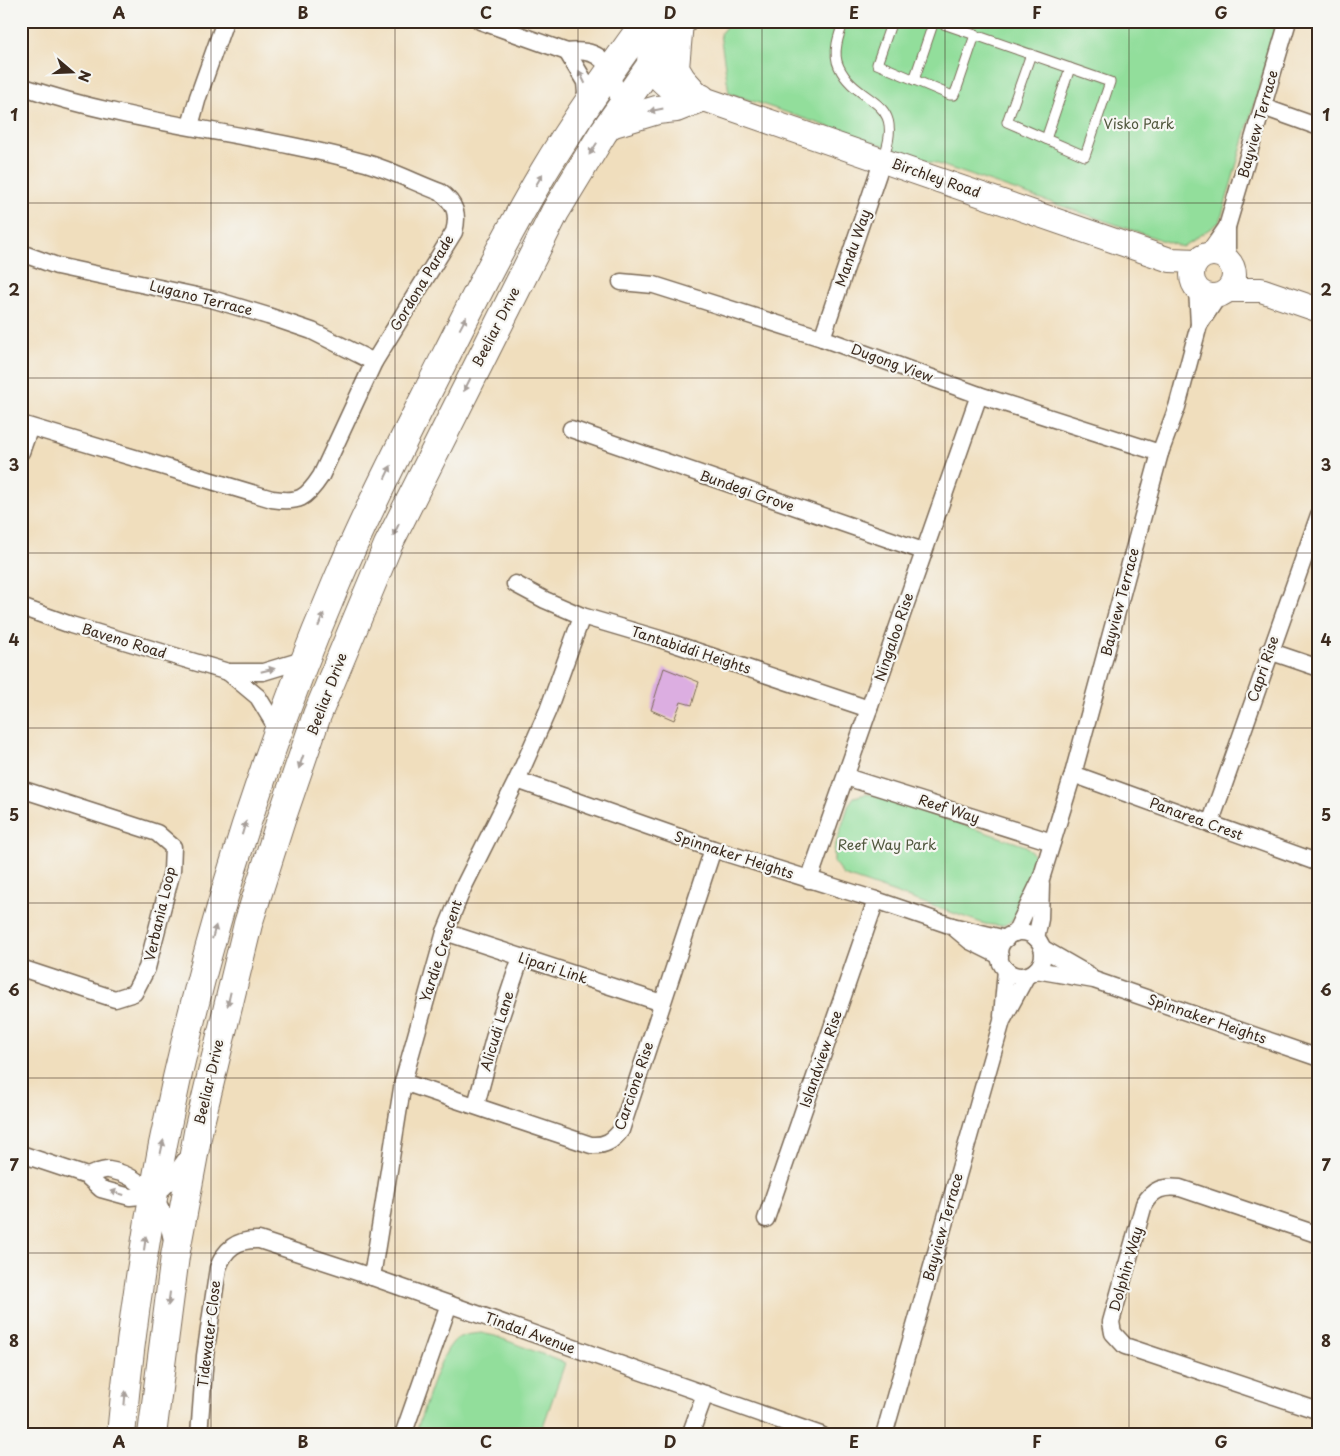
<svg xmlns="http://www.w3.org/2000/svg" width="1340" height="1456" font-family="'Playpen Sans',sans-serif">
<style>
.green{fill:#92de9b;stroke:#66845c}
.building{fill:#dcaee1}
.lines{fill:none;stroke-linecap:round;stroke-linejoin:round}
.lane-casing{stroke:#7a6956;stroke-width:11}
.street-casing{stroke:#7a6956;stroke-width:19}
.secondary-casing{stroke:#7a6956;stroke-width:26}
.highway-casing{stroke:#7a6956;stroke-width:30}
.lane{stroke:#fff;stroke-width:9}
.street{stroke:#fff;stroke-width:16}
.secondary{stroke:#fff;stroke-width:24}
.highway{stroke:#fff;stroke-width:28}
.oneway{fill:#a79f9a}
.grid{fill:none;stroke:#3b2a1e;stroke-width:1;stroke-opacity:0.55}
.labels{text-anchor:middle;stroke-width:4.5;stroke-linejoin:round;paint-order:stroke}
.park-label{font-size:14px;fill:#51573d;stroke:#f6f6f2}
.street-label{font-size:14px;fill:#3b2a1e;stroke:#f6f6f2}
.neatline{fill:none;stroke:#3b2a1e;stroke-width:2}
.grid-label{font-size:16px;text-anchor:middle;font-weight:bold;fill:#3b2a1e}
</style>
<rect width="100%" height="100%" fill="#f6f6f2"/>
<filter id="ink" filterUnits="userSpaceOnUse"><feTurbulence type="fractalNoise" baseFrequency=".02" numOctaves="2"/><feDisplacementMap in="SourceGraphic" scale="10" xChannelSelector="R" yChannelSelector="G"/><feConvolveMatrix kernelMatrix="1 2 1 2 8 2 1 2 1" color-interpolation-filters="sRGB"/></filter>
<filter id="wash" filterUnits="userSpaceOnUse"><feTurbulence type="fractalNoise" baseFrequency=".0096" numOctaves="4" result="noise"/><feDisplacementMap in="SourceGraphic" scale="20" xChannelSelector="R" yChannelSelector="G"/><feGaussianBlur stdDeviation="1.12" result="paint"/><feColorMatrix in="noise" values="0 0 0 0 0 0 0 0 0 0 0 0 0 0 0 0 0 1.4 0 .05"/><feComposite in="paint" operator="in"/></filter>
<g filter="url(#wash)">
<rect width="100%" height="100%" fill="#f0debd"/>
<g class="green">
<path d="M731 21H1278L1220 222 1182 247 729 93 720 34Z"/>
<path d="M866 794 875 795 1026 846C1031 851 1035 855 1037 862 1039 873 1020 914 1011 921 1004 928 994 925 985 924L843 875 834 862V850L849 804 854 797Z"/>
<path d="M481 1333 495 1336 565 1363 540 1435H415C423 1414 440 1348 458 1338 465 1334 474 1334 481 1333Z"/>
</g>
<g id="blocks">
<path class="building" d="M664 668 699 682 692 705 681 702 674 720 651 710Z"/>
</g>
</g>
<g filter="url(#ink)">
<use href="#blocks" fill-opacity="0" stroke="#7a6956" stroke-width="1"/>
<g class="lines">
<g class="lane-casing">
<g id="lane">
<path d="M844 21C839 34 832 53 839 67 858 107 907 96 883 159"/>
<path d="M892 21 877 64 950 95H954L957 88 975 35"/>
<path d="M935 21 1110 82 1085 156 1007 122 1031 54"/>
<path d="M914 80 934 21"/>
<path d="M1046 139 1070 68"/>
</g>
</g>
<g class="street-casing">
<g id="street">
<path d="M480 21 567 52C610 46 611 74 621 107"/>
<path d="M567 52 585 82 587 104"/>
<path d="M21 86C133 125 252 132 366 163 391 170 416 183 440 192 455 203 459 214 454 232L374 362 321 476C306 499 299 503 272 499L21 424"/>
<path d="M1263 107 1319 127"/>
<path d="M190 126 198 97 225 21"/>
<path d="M21 253 57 266 215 300 268 316 312 331 374 362"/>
<path d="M1208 254 1227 227"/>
<path d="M1227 259V227L1288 21"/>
<path d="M621 282 654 285 822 338 979 395 1160 453"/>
<path d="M1197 288 1199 325"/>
<path d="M822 338 883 159"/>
<path d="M571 429 923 551"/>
<path d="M21 452 30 427"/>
<path d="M515 584 545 600 582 616 660 639 869 709"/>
<path d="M21 607 71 625 228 672H263L306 659"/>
<path d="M1269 651 1319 668"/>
<path d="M228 672 258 697 278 730"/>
<path d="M1073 774 1319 863"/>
<path d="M846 777 1052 842"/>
<path d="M517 780 713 849 876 900 952 926 1006 939"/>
<path d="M21 789 157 833 173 847 172 871 147 968 134 993 115 999 21 968"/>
<path d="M1210 824 1319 515"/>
<path d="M809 880 979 395"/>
<path d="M952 926 970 941 1000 956"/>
<path d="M445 932 662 1003"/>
<circle cx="1021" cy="954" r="22"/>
<path d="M1015 933 1041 879 1073 774 1160 453 1177 407 1199 325 1219 295"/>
<path d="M1036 938 1040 919 1041 884"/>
<path d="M1042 948 1089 975"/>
<path d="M1036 970 1094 980 1319 1058"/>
<path d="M1002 1016 1006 970"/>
<path d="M403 1082 591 1145C605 1146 613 1141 621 1130L713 849"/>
<path d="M476 1105 496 1031 521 957"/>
<path d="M21 1154 87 1176 101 1189 130 1197 152 1195 163 1188 171 1180 189 1155"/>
<path d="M87 1176C94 1174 103 1169 109 1170 146 1176 167 1210 173 1244"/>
<path d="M766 1219 876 900"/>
<path d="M1319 1235 1180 1188C1163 1186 1153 1189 1144 1204L1111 1322 1113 1333 1125 1346 1319 1411"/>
<path d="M372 1277 403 1082 445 932 463 888 517 780 548 710 582 616"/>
<path d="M199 1435 205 1356 218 1268C225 1248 237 1239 259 1240L372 1277 821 1435"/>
<path d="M403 1435 449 1304"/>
<path d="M690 1435 705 1394"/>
<path d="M884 1435 1002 1021 1027 975"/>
</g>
</g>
<g class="secondary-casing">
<g id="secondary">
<path d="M652 21 650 33 649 67C669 91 671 91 701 98L1170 260 1197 261"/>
<path d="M681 22 677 68 683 78 701 98"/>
<circle cx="1213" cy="275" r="21"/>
<path d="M1228 290H1261L1319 310"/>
</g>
</g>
<g class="highway-casing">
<g id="highway">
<path d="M610 124 657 110 676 108 701 98"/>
<path d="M121 1435C148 1141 221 855 336 584 363 520 394 459 425 397 463 322 500 246 543 173 574 121 610 71 646 21"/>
<path d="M152 1435 175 1256 199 1127 248 924 281 820 317 715 388 545 555 212 603 133 682 21"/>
</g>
</g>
<use href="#lane" class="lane"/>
<use href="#street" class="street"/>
<use href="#secondary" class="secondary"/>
<use href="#highway" class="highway"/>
</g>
<defs><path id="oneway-solid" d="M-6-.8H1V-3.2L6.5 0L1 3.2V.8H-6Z" transform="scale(1.25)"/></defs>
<g class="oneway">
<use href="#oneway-solid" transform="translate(582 77) rotate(-116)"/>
<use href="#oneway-solid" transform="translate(656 110) rotate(169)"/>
<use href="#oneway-solid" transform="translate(593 149) rotate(123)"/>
<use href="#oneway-solid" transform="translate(539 180) rotate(-60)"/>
<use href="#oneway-solid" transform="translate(463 323) rotate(-62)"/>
<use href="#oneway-solid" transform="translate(467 385) rotate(117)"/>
<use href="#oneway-solid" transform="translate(388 472) rotate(-64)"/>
<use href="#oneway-solid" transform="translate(396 530) rotate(115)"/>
<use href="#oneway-solid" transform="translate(321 620) rotate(-68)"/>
<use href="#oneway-solid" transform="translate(268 670) rotate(-13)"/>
<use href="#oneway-solid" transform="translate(301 762) rotate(109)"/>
<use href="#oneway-solid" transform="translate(244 828) rotate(-73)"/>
<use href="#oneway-solid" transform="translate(214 932) rotate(-75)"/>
<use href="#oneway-solid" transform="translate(229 999) rotate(103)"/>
<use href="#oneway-solid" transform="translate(162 1147) rotate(-78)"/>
<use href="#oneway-solid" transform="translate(117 1193) rotate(-164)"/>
<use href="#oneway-solid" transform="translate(145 1243) rotate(-82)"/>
<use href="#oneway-solid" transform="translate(169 1299) rotate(98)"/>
<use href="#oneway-solid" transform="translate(125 1398) rotate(-85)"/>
</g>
</g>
<path class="grid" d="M211 21V1435M395 21V1435M578 21V1435M762 21V1435M945 21V1435M1129 21V1435M21 203H1319M21 378H1319M21 553H1319M21 728H1319M21 903H1319M21 1078H1319M21 1253H1319"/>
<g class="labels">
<g class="park-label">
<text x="1139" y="129">Visko Park</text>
<text x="887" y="850">Reef Way Park</text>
</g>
<g class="street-label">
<text transform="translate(1258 124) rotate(-74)" y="5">Bayview Terrace</text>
<text transform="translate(936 178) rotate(19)" y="5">Birchley Road</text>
<text transform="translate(853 248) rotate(-71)" y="5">Mandu Way</text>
<text transform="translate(422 283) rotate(-59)" y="5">Gordona Parade</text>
<text transform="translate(201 298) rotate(14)" y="5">Lugano Terrace</text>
<text transform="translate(496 327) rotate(-63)" y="5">Beeliar Drive</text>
<text transform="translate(892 363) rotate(20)" y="5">Dugong View</text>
<text transform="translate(747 491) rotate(19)" y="5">Bundegi Grove</text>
<text transform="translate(1120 602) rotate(-75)" y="5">Bayview Terrace</text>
<text transform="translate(894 637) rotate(-71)" y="5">Ningaloo Rise</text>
<text transform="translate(124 641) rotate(17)" y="5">Baveno Road</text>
<text transform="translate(691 650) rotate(18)" y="5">Tantabiddi Heights</text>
<text transform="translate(1263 669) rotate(-71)" y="5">Capri Rise</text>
<text transform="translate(327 694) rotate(-69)" y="5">Beeliar Drive</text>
<text transform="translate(949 809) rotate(18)" y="5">Reef Way</text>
<text transform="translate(1196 819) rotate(20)" y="5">Panarea Crest</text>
<text transform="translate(734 855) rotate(18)" y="5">Spinnaker Heights</text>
<text transform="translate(160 914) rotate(-77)" y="5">Verbania Loop</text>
<text transform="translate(441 951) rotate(-72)" y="5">Yardie Crescent</text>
<text transform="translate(553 968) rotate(18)" y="5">Lipari Link</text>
<text transform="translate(1207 1019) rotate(19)" y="5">Spinnaker Heights</text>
<text transform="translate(497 1031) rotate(-73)" y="5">Alicudi Lane</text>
<text transform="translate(821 1059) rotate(-71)" y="5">Islandview Rise</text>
<text transform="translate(209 1082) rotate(-77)" y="5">Beeliar Drive</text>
<text transform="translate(634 1086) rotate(-71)" y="5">Carcione Rise</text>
<text transform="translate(943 1227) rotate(-74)" y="5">Bayview Terrace</text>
<text transform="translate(1126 1269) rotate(-74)" y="5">Dolphin Way</text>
<text transform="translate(530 1333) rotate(20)" y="5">Tindal Avenue</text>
<text transform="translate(209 1334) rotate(-83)" y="5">Tidewater Close</text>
</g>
</g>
<rect width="1340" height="1456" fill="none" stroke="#f6f6f2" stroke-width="55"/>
<g transform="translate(72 72) rotate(109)" stroke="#f6f6f2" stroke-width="4" paint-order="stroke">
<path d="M0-4L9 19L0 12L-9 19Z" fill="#3b2a1e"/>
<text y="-8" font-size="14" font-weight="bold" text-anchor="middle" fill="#3b2a1e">N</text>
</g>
<rect x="28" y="28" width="1284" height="1400" class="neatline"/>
<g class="grid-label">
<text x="119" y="19">A</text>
<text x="303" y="19">B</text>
<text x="486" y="19">C</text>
<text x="670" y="19">D</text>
<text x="854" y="19">E</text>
<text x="1037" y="19">F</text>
<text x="1221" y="19">G</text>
<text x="14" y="121">1</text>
<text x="1326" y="121">1</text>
<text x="14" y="296">2</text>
<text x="1326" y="296">2</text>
<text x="14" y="471">3</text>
<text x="1326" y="471">3</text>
<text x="14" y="646">4</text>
<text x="1326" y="646">4</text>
<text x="14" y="821">5</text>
<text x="1326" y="821">5</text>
<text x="14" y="996">6</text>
<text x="1326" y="996">6</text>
<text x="14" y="1171">7</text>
<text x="1326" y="1171">7</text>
<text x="14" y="1347">8</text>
<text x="1326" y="1347">8</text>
<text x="119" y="1448">A</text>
<text x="303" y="1448">B</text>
<text x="486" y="1448">C</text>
<text x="670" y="1448">D</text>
<text x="854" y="1448">E</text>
<text x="1037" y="1448">F</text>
<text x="1221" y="1448">G</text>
</g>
</svg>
